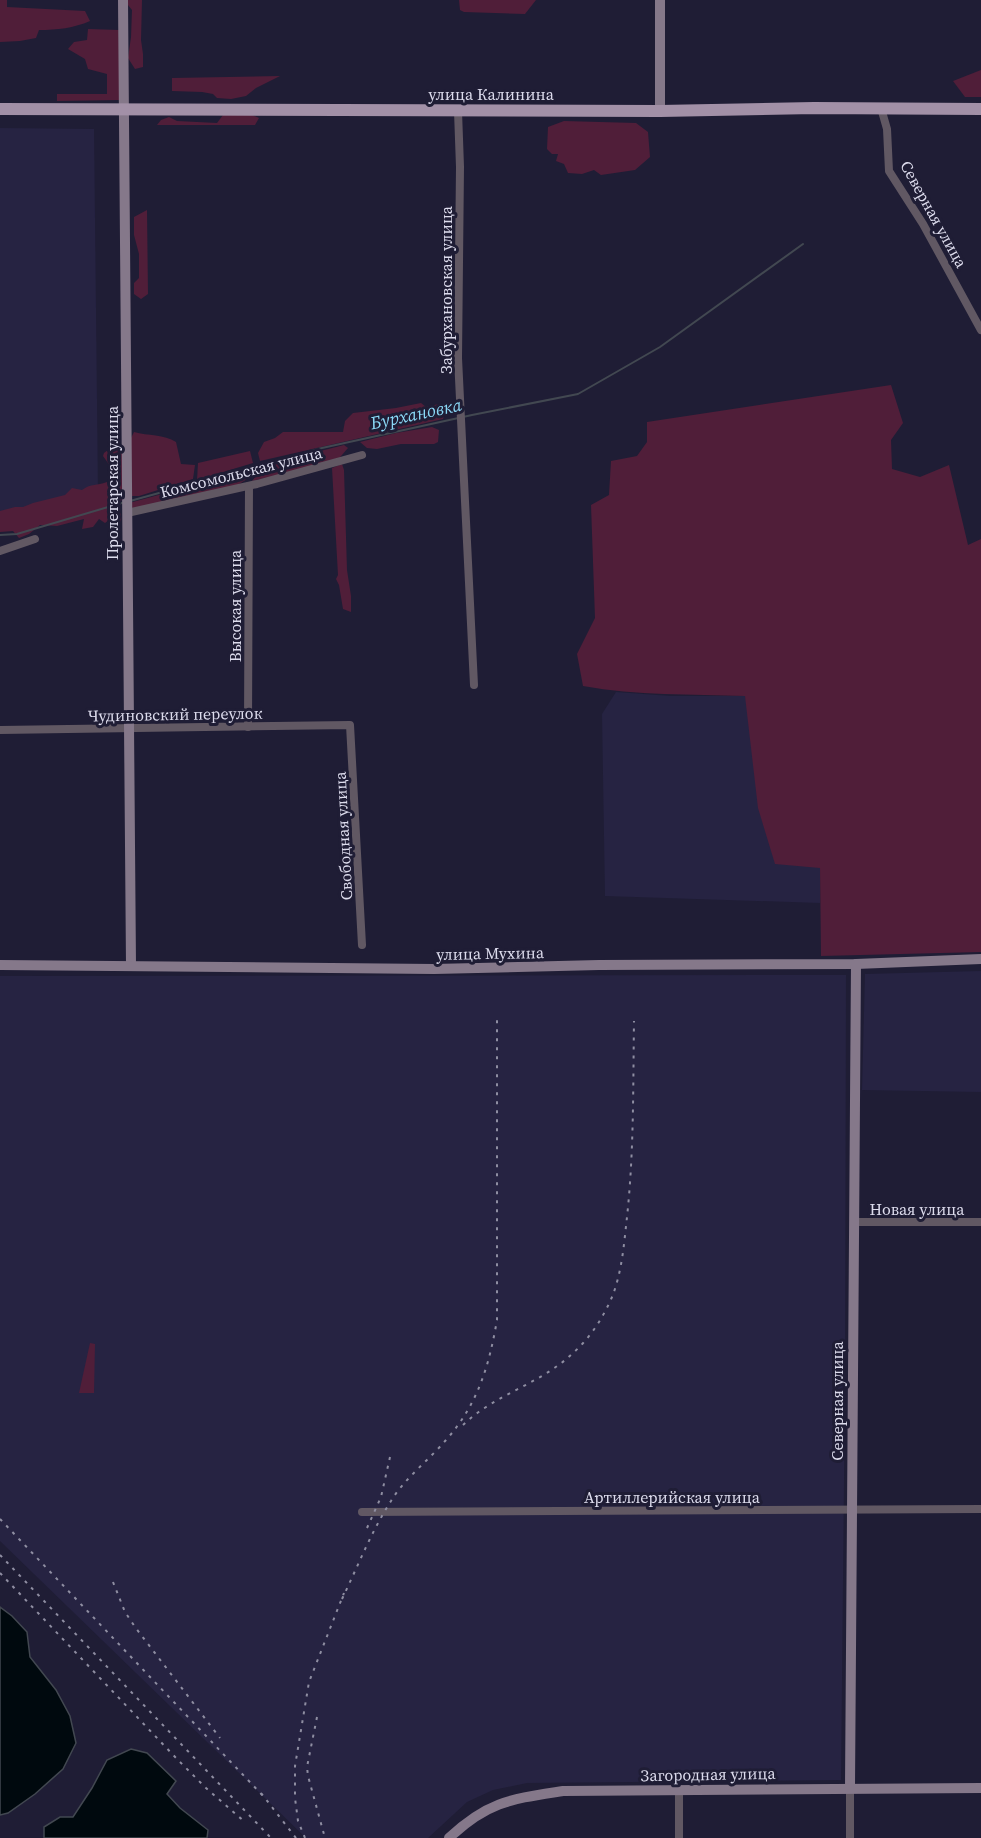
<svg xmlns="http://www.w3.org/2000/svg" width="981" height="1838" font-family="'Source Serif 4',serif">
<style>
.built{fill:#262342}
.green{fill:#501e39}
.water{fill:#00090e;stroke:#424851;stroke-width:1.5}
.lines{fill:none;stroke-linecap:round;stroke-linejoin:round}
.stream{stroke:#424851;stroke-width:2}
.street{stroke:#615863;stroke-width:8}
.secondary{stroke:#85788a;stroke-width:10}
.primary{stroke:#a290a7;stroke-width:12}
.rail{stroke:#8f8ea2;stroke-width:2;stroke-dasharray:3 6;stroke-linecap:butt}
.labels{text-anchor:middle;stroke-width:6;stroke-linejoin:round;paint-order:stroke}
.street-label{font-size:16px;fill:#dddced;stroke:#1f1d35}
.water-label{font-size:18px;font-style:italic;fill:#8bd8f6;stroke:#1f1d35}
</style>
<rect width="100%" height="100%" fill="#1f1d35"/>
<g class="built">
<path d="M0 128 94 129 98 492 0 521Z"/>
<path d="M616 692 671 696H745L820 868V903L605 896 602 714Z"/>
<path d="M981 971V1092L862 1090 865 974Z"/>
<path d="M846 975 845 1380 841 1780 527 1783 493 1790 467 1802 428 1838H306L0 1541V976Z"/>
</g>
<g class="green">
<path d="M0 0H7V7L85 11 90 21C74 28 57 30 39 30L36 38 20 41 0 42Z"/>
<path d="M128 0H142L141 40 143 54V67L135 69 128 58 131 37 132 10 128 5Z"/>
<path d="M459 0H536L525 14 464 12 460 10Z"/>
<path d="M88 29 119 30 120 100 57 101V94H107V74L88 69 85 59 68 49 74 42 87 40Z"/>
<path d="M981 70V97H965L953 81Z"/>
<path d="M280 76 256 88 246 96 231 99 217 98 213 94 202 92 172 91V78Z"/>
<path d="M223 115H252L259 118 255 125H157L161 120 169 117 177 121 217 123Z"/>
<path d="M564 121 636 123 648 132 650 157 635 170 601 175 594 170 582 174 568 173 564 164 556 161 558 154H552L547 149 548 127Z"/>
<path d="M147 210 148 294 141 299 134 294V283L139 278V254L134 235V217Z"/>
<path d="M891 385 903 423 891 440 892 469 920 477 949 465 968 545 981 539V952L821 956 820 868 775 864 758 808 745 696C690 694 637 696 583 686L577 654 595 618 591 505 609 495 611 461 637 456 647 442V422Z"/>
<path d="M421 403 426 407 443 403 445 412 443 419 260 461 258 453 264 442 275 438 283 432H343L345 421 353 413 396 408Z"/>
<path d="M432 427 439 430 438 442 434 444H401L377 449 367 448 360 442 396 433Z"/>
<path d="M134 432C148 436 164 434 176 442L181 464 195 465 193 479 139 496H132L130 440Z"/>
<path d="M344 445 348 448 335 463 252 481 261 470 270 464Z"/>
<path d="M112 447 124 451 123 496 121 501 115 502 114 483 109 476 108 463 103 456 104 453Z"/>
<path d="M250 451 253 463 197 480 198 463Z"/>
<path d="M342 464 344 470 347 570 351 596V612L343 609 339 585 336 579 338 575 332 468Z"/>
<path d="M251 470 253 475 233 488 129 510V503Z"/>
<path d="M107 482 110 488V504C121 511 123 514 120 526H113L109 520 105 523 99 519 93 527 82 529 84 519 57 526 40 525 29 534 19 538 13 531 0 532V511L15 507H23L33 503 65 495 72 488 82 490C92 483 96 486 107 482Z"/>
<path d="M90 1343 95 1344 94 1393H79Z"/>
</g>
<g class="water">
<path d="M0 1607 12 1616 27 1632 30 1657 56 1690 70 1716 76 1743 63 1769 35 1794 8 1813 0 1815Z"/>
<path d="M131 1749 147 1753 176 1781 167 1794 180 1808 208 1830 207 1838H44V1827L60 1817H73L92 1788 107 1760Z"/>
</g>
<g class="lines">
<g class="stream">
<path d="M130 501 322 448 472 415 578 394 660 347 803 244"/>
<path d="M0 535 17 534 125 502"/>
</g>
<g class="street">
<path d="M881 108 887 129 889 171 923 224 981 330"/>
<path d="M458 111 460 167 458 358 474 685"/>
<path d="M127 513 257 484 362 455"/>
<path d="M0 551 35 539"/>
<path d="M248 727 249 486"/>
<path d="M0 730 350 725 362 945"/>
<path d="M854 1222H981"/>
<path d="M362 1512 981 1509"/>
<path d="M850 1787V1838"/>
<path d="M679 1838V1789"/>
</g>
<g class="secondary">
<path d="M123 0 131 966"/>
<path d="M660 111V0"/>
<path d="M0 965 434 969 599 965 856 964 981 959"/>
<path d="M850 1787 856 964"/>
<path d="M449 1838C488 1801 512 1799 563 1791L981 1788"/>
</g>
<path class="primary" d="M0 109 660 111 814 108 981 109"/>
<g class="rail">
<path d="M463 1425C495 1394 541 1384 573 1353 590 1338 603 1318 612 1297 622 1272 624 1244 627 1217 634 1152 633 1086 634 1021"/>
<path d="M0 1519 265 1798"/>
<path d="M367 1528 381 1497 390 1457"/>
<path d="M0 1555 271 1838"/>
<path d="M0 1573 177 1759 206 1788 246 1823"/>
<path d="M113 1582 125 1612 135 1627 220 1738"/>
<path d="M342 1599C358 1566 371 1532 391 1501 404 1479 429 1460 446 1440 478 1404 489 1366 497 1320V1017"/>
<path d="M317 1717 307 1767 308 1776 325 1838"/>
<path d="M261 1793 296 1838"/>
<path d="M305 1838 298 1821 295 1798V1766L309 1682 344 1593"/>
</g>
</g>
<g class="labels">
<g class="street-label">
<text x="491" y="100">улица Калинина</text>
<text transform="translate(934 214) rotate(61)" y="6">Северная улица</text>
<text transform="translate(446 290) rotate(-90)" y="6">Забурхановская улица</text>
<text transform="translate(241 472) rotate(-14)" y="6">Комсомольская улица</text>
<text transform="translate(112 483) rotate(-90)" y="6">Пролетарская улица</text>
<text transform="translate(235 606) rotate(-90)" y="6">Высокая улица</text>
<text transform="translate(175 714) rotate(-1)" y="6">Чудиновский переулок</text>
<text transform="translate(343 836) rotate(-93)" y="6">Свободная улица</text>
<text transform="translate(490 953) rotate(-1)" y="6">улица Мухина</text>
<text x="917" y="1215">Новая улица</text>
<text transform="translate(837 1401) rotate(-90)" y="6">Северная улица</text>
<text x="672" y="1503">Артиллерийская улица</text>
<text transform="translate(708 1774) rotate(-1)" y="6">Загородная улица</text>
</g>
<g class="water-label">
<text transform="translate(416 414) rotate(-12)" y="6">Бурхановка</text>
</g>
</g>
</svg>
